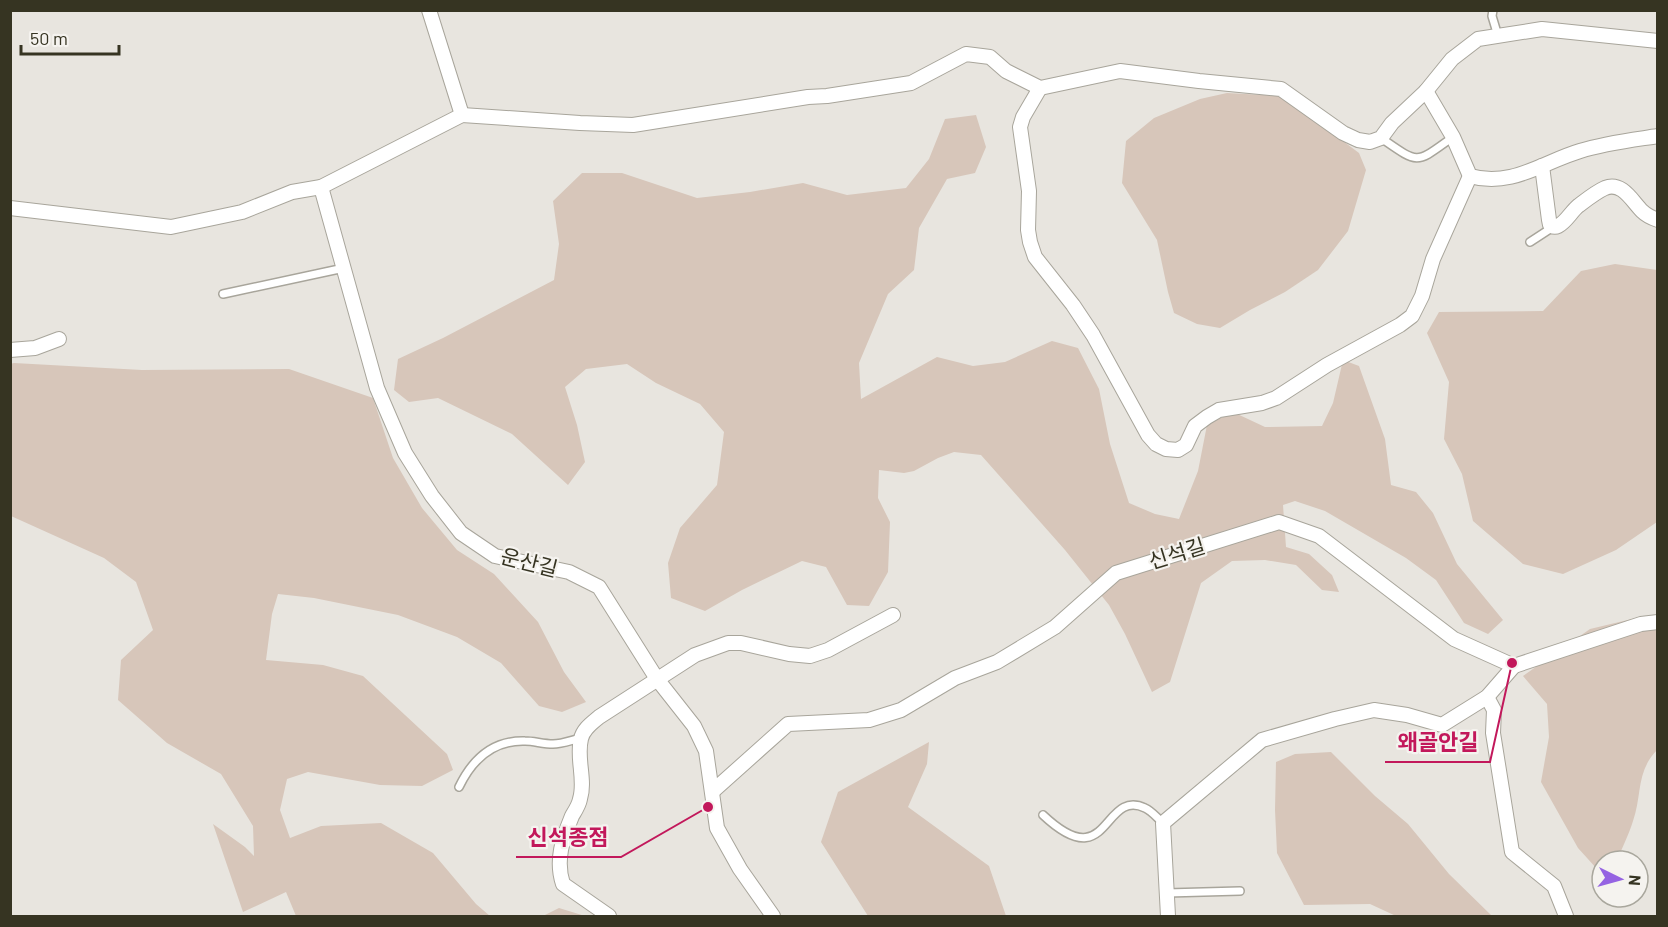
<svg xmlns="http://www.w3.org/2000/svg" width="1668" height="927" font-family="Barlow,'Noto Sans KR',sans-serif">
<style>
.green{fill:#d7c6ba}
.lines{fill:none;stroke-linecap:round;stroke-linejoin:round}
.lane-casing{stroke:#a8a59b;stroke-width:10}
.street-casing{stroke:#a8a59b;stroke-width:16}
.lane{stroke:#fff;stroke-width:7}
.street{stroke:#fff;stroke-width:14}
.labels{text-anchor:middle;stroke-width:4.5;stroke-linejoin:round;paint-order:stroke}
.street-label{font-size:21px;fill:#363422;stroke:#f5f3ef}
.leader{fill:none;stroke:#c2185b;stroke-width:2}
.callout-dot{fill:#c2185b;stroke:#f5f3ef;stroke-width:2}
.callout-label{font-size:22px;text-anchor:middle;font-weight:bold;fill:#c2185b;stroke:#f5f3ef;stroke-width:4.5;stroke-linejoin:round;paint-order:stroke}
</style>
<rect width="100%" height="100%" fill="#e8e5df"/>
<g class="green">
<path d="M1227 93 1283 96 1359 153 1366 170 1348 231 1318 270 1285 292 1250 310 1220 328 1197 324 1174 313 1168 292 1157 240 1122 183 1126 141 1154 118 1200 99Z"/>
<path d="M976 115 986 147 975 173 947 179 919 228 914 270 888 294 859 363 861 399 937 357 973 366 1005 362 1052 341 1078 348 1099 389 1110 444 1129 503 1155 514 1179 519 1198 471 1207 425 1233 412 1265 427 1322 426 1333 403 1343 360 1359 366 1385 439 1391 485 1416 492 1433 513 1457 564 1503 620 1488 634 1464 623 1436 580 1406 558 1325 511 1295 501 1283 505 1286 547 1309 554 1332 575 1339 592 1322 590 1296 565 1265 560 1232 561 1201 583 1170 682 1152 692 1125 634 1109 605 1065 550 981 455 954 452 938 458 914 471 904 473 879 470 878 498 890 522 888 572 869 606 847 605 826 567 802 561 742 590 705 611 671 598 668 563 680 528 717 485 724 432 700 404 656 383 627 364 586 369 565 387 577 425 585 462 568 485 512 434 438 398 409 402 394 390 398 359 443 338 554 280 559 244 553 201 582 173H622L697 198 750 192 803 183 847 195 906 188 929 159 945 119Z"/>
<path d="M1615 264 1657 270V522L1616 550 1563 574 1523 564 1473 521 1462 474 1444 439 1449 382 1427 333 1439 312 1543 311 1581 271Z"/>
<path d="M14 363 142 370 289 369 373 398 393 458 422 508 457 550 494 574 538 622 564 672 586 702 562 712 539 706 501 663 457 637 398 615 314 598 278 594 272 614 266 660 323 665 363 676 447 754 453 770 422 786 380 785 308 772 287 779 280 810 290 838 321 826 381 823 433 853 476 904 490 916H296L286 892 243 912 213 824 245 847 254 856 253 826 221 774 167 743 118 700 121 660 153 630 136 582 104 558 11 516 10 364Z"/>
<path d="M1636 618 1657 619V750C1636 771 1642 796 1633 821 1629 834 1622 848 1617 861H1602V868L1597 869 1578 848 1541 782 1549 737 1547 704 1523 676 1590 629Z"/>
<path d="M929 742 927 764 908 807 989 866 1006 916H868L821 842 838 792Z"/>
<path d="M1331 752 1375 796 1408 824 1449 874 1492 916H1396L1370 904 1304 905 1277 853 1275 810 1276 762 1295 754Z"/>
<path d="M559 908 585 916H543Z"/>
</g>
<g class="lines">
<g class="lane-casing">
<g id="lane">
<path d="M1493 10 1492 16 1498 36"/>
<path d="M1381 138C1420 165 1415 164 1453 137"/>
<path d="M1530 242 1553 227"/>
<path d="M223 294 344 268"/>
<path d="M459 787C472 760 493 740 525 741 534 741 543 744 553 744 562 744 572 740 581 738"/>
<path d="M1043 815C1110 878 1102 788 1145 808 1152 811 1157 818 1163 823"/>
<path d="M1167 893 1240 891"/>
</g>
</g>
<g class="street-casing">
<g id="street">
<path d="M1040 88 1023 117 1020 127 1029 191 1028 230 1030 242 1035 257 1073 305 1093 335 1148 435 1156 444 1166 449 1178 450 1186 445 1195 426 1207 417 1219 410 1262 403 1276 398 1327 365 1400 325 1412 316 1422 296 1433 259 1470 176"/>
<path d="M1426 91 1453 137 1470 176C1511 188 1543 162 1580 151 1605 143 1632 140 1658 136"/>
<path d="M462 115 580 123 633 125 808 97 827 96 911 83 966 54 990 57 1006 71 1040 88 1120 71 1199 81 1281 89 1343 133 1358 140 1370 142 1381 138 1392 123 1426 91 1452 59 1478 39 1542 29 1658 41"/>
<path d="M1542 166 1549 220 1550 225C1554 227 1554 228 1558 226 1566 222 1571 212 1578 206 1586 200 1596 192 1605 188 1622 181 1632 201 1642 211 1646 215 1652 218 1658 220"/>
<path d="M321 187 377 388 405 453 432 496 461 533 495 556 569 572 599 587 657 679 694 726 706 751 717 828 740 869 773 916"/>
<path d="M10 208 171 227 242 212 292 192 321 187 462 115 429 10"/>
<path d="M10 350 35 348 59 339"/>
<path d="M1487 697 1494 710 1493 733 1512 852 1554 886 1566 916"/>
<path d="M713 791 788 724 869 720 901 710 955 678 997 662 1055 627 1116 573 1279 522 1319 536 1454 639 1514 666 1641 624 1658 622"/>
<path d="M609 916 563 884C555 860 563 838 572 816 575 811 579 805 580 799 586 780 576 758 581 739 583 729 592 723 599 717L695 655 728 643H741L789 654 810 656 828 650 893 615"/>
<path d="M1168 916 1163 823 1262 740 1335 719 1374 710 1407 715 1442 725 1487 697 1514 666"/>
</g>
</g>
<use href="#lane" class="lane"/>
<use href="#street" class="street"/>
</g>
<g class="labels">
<g class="street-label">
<text transform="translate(1177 554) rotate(-17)" y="7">신석길</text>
<text transform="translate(529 563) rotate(14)" y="7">운산길</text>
</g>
</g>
<path class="leader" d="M1512 663L1490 762H1385M708 807L621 857H516"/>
<g class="callout-dot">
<circle cx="1512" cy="663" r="6"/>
<circle cx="708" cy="807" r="6"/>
</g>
<g class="callout-label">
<text x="1438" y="750">왜골안길</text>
<text x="568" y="845">신석종점</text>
</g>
<rect width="1668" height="927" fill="none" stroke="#363422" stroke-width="24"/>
<g transform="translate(1620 879) rotate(95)"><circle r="28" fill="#f5f3ef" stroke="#a9a79d" stroke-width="1.5"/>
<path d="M0-4.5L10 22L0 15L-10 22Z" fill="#9563e2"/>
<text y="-9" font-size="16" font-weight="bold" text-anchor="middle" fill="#363422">N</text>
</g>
<path d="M21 45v9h98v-9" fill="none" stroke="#363422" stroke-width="3"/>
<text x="30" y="45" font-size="18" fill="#363422" stroke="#f5f3ef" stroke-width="4.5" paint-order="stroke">50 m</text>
</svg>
